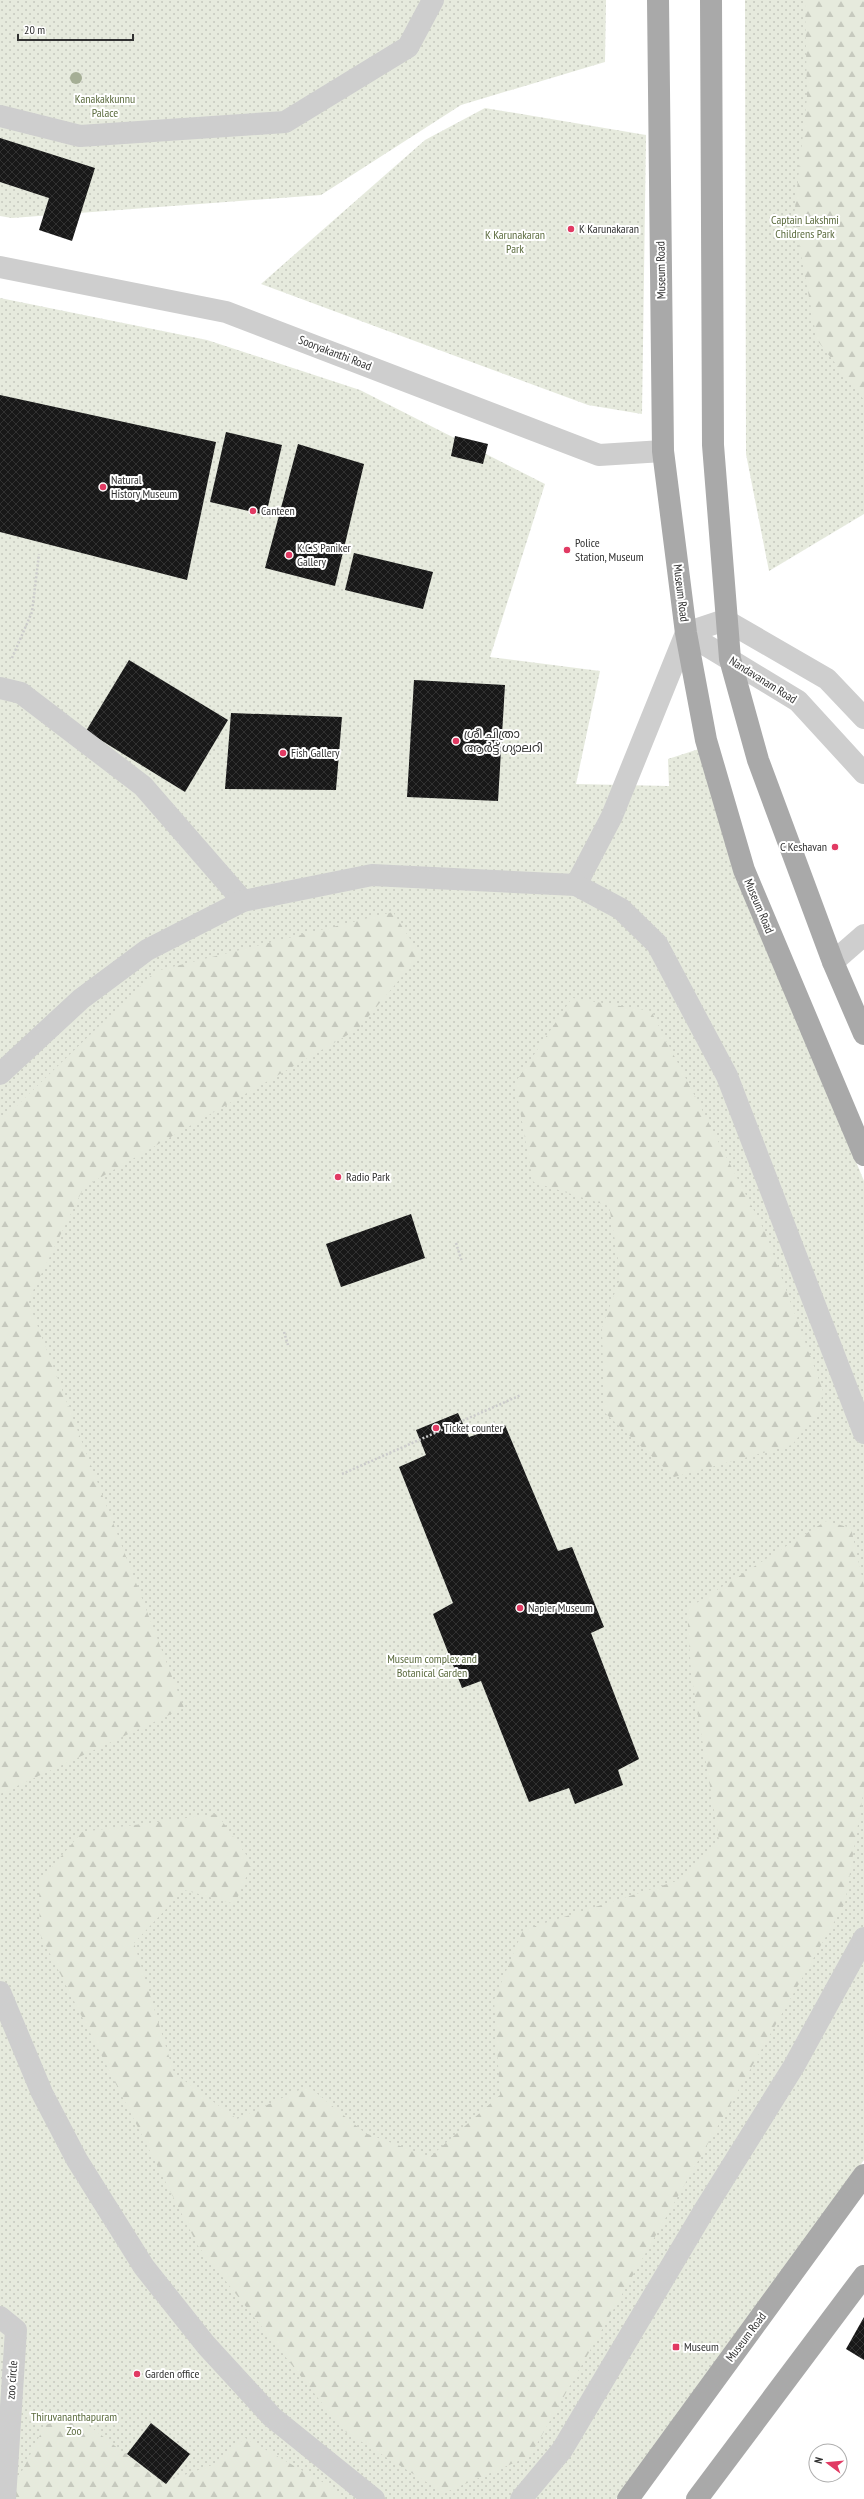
<svg xmlns="http://www.w3.org/2000/svg" width="864" height="2499" font-family="'PT Sans Narrow','Noto Sans Malayalam',sans-serif">
<style>
.green{fill:url(#green-dots)}
.forest{fill:url(#forest-firs)}
.building{fill:url(#building-cross-hatch)}
.lines{fill:none;stroke-linecap:round;stroke-linejoin:round}
.path{stroke:#cbcbcb;stroke-width:2.5;stroke-dasharray:2 2;stroke-linecap:butt}
.minor{stroke:#cecece;stroke-width:22}
.major{stroke:#a9a9a9;stroke-width:22}
.tree{fill:#a5ae95}
.poi-dot{fill:#e13a63;stroke:#fff;stroke-width:1.5}
.labels{text-anchor:middle;stroke-width:4;stroke-linejoin:round;paint-order:stroke}
.park-label{font-size:12px;fill:#5c6c3f;stroke:#fff}
.poi-label{font-size:12px;fill:#313131;stroke:#fff;text-anchor:start}
.street-label{font-size:12px;fill:#313131;stroke:#fff}
</style>
<defs>
<pattern id="green-dots" width="8" height="8" patternUnits="userSpaceOnUse"><rect width="8" height="8" fill="#e6eadd"/><path d="M2 2h.1M6 6h.1" fill="none" stroke="#c6c9be" stroke-width="1.8" stroke-linecap="round"/></pattern>
<pattern id="forest-firs" width="22" height="20" patternUnits="userSpaceOnUse"><rect width="22" height="20" fill="#e6eadd"/><path d="M5 1l3.5 6h-7zM16 11l3.5 6h-7z" fill="#c6c9be"/></pattern>
<pattern id="building-cross-hatch" width="8" height="8" patternUnits="userSpaceOnUse"><rect width="8" height="8" fill="#181818"/><path d="M0 0l8 8M0 8l8-8" fill="none" stroke="#313131"/></pattern>
</defs>
<rect width="100%" height="100%" fill="#fff"/>
<g class="green">
<path d="M0 0H606L605 62 461 105 321 195 12 218 0 216Z"/>
<path d="M745 0H864V514L769 571 746 454Z"/>
<path d="M485 108 646 135 642 414 588 405 261 284 425 140Z"/>
<path d="M0 298 207 340 360 390 545 484 490 657 600 671 576 784 669 786 668 759 699 749 730 855 864 1181V2160L616 2499H0Z"/>
</g>
<g class="forest">
<path d="M805 0H864V400L817 340 794 217 807 97Z"/>
<path d="M393 912 420 955 358 1029 84 1187 28 1301 184 1708 0 1794V1122L156 971Z"/>
<path d="M572 998 651 1011 765 1232 823 1391 819 1411 792 1445 674 1477 604 1412 602 1327 621 1276 609 1206 533 1182 515 1083Z"/>
<path d="M826 1521 851 1528 864 1586V1788L845 1903 530 2456 444 2493 344 2431 198 2246 40 1934 39 1882 82 1832 217 1814 252 1863 235 1904 184 1890 134 1943 174 2073 237 2119 308 2086 365 2133 430 2157 500 2095 494 2000 523 1930 683 1879 719 1840 691 1673 687 1609Z"/>
<path d="M77 2416 162 2483 215 2464 245 2438 333 2488 342 2499H8L45 2425Z"/>
</g>
<g class="building">
<path d="M0 138 95 168 72 241 39 230 49 198 0 182Z"/>
<path d="M0 395 216 442 187 580 0 532Z"/>
<path d="M226 432 282 445 266 515 210 502Z"/>
<path d="M455 436 488 444 483 464 451 456Z"/>
<path d="M298 444 364 464 335 586 265 568Z"/>
<path d="M354 553 433 572 423 609 345 590Z"/>
<path d="M129 660 228 720 185 792 86 731Z"/>
<path d="M414 680 505 685 498 801 407 797Z"/>
<path d="M231 713 342 717 336 790 225 789Z"/>
<path d="M411 1214 425 1258 341 1287 326 1244Z"/>
<path d="M458 1413 469 1437 505 1425 558 1551 572 1547 604 1627 591 1633 639 1759 618 1770 623 1785 575 1804 569 1788 529 1802 481 1681 462 1688 433 1614 453 1603 399 1467 426 1455 416 1430Z"/>
<path d="M864 2317V2360L846 2349Z"/>
<path d="M151 2423 190 2454 166 2484 127 2454Z"/>
</g>
<g class="lines">
<g class="path">
<path d="M12 658 32 612 39 554"/>
<path d="M456 1243 462 1262"/>
<path d="M284 1332 288 1345"/>
<path d="M342 1474 521 1395"/>
</g>
<g class="minor">
<path d="M0 116 80 136 285 122 408 47 433 0"/>
<path d="M0 267 226 312 599 455 663 451"/>
<path d="M686 633 798 701 864 773"/>
<path d="M0 688 21 693 143 786 243 901"/>
<path d="M576 885 612 816 686 633 725 620 827 679 864 718"/>
<path d="M833 962 864 935"/>
<path d="M0 1074 81 999 147 950 243 901 372 875 576 885 621 909 657 944 727 1076 864 1433"/>
<path d="M0 1992 42 2093 77 2160 144 2267 206 2345 272 2417 374 2499"/>
<path d="M0 2317 16 2330 5 2499"/>
<path d="M521 2499 562 2450 705 2209 794 2066 864 1938"/>
</g>
<g class="major">
<path d="M658 0 663 451 686 633 706 740 744 870 864 1155"/>
<path d="M711 0 713 445 730 659 758 760 833 962 864 1034"/>
<path d="M628 2499 864 2175"/>
<path d="M697 2499 864 2276"/>
</g>
</g>
<circle class="tree" cx="76" cy="78" r="6"/>
<g class="poi-dot">
<circle cx="571" cy="229" r="4"/>
<circle cx="103" cy="487" r="4"/>
<circle cx="253" cy="511" r="4"/>
<circle cx="567" cy="550" r="4"/>
<circle cx="289" cy="555" r="4"/>
<circle cx="456" cy="741" r="4"/>
<circle cx="283" cy="753" r="4"/>
<circle cx="835" cy="847" r="4"/>
<circle cx="338" cy="1177" r="4"/>
<circle cx="436" cy="1428" r="4"/>
<circle cx="520" cy="1608" r="4"/>
<rect x="672" y="2343" width="8" height="8" rx="2"/>
<circle cx="137" cy="2374" r="4"/>
</g>
<g class="labels">
<g class="park-label">
<text x="105" y="103">Kanakakkunnu<tspan x="105" dy="14">Palace</tspan></text>
<text x="805" y="224">Captain Lakshmi<tspan x="805" dy="14">Childrens Park</tspan></text>
<text x="515" y="239">K Karunakaran<tspan x="515" dy="14">Park</tspan></text>
<text x="432" y="1663">Museum complex and<tspan x="432" dy="14">Botanical Garden</tspan></text>
<text x="74" y="2421">Thiruvananthapuram<tspan x="74" dy="14">Zoo</tspan></text>
</g>
<g class="poi-label">
<text x="579" y="233">K Karunakaran</text>
<text x="111" y="484">Natural<tspan x="111" dy="14">History Museum</tspan></text>
<text x="261" y="515">Canteen</text>
<text x="575" y="547">Police<tspan x="575" dy="14">Station, Museum</tspan></text>
<text x="297" y="552">K.C.S Paniker<tspan x="297" dy="14">Gallery</tspan></text>
<text x="464" y="738">ശ്രീ ചിത്രാ<tspan x="464" dy="14">ആർട്ട് ഗ്യാലറി</tspan></text>
<text x="291" y="757">Fish Gallery</text>
<text x="827" y="851" text-anchor="end">C Keshavan</text>
<text x="346" y="1181">Radio Park</text>
<text x="444" y="1432">Ticket counter</text>
<text x="528" y="1612">Napier Museum</text>
<text x="684" y="2351">Museum</text>
<text x="145" y="2378">Garden office</text>
</g>
<g class="street-label">
<text transform="translate(661 270) rotate(-91)" y="4">Museum Road</text>
<text transform="translate(335 353) rotate(21)" y="4">Sooryakanthi Road</text>
<text transform="translate(681 593) rotate(83)" y="4">Museum Road</text>
<text transform="translate(763 680) rotate(32)" y="4">Nandavanam Road</text>
<text transform="translate(759 906) rotate(67)" y="4">Museum Road</text>
<text transform="translate(746 2337) rotate(-53)" y="4">Museum Road</text>
<text transform="translate(12 2380) rotate(-86)" y="4">zoo circle</text>
</g>
</g>
<g transform="translate(828 2463) rotate(286)"><circle r="19" fill="#ffffff" stroke="#adadad"/>
<path d="M0-3L7 15L0 10L-7 15Z" fill="#e13a63"/>
<text y="-6" font-size="11" font-weight="bold" text-anchor="middle" fill="#313131">N</text>
</g>
<path d="M18 34v6h115v-6" fill="none" stroke="#313131" stroke-width="2"/>
<text x="24" y="34" font-size="12" fill="#313131" stroke="#ffffff" stroke-width="3" paint-order="stroke">20 m</text>
</svg>
